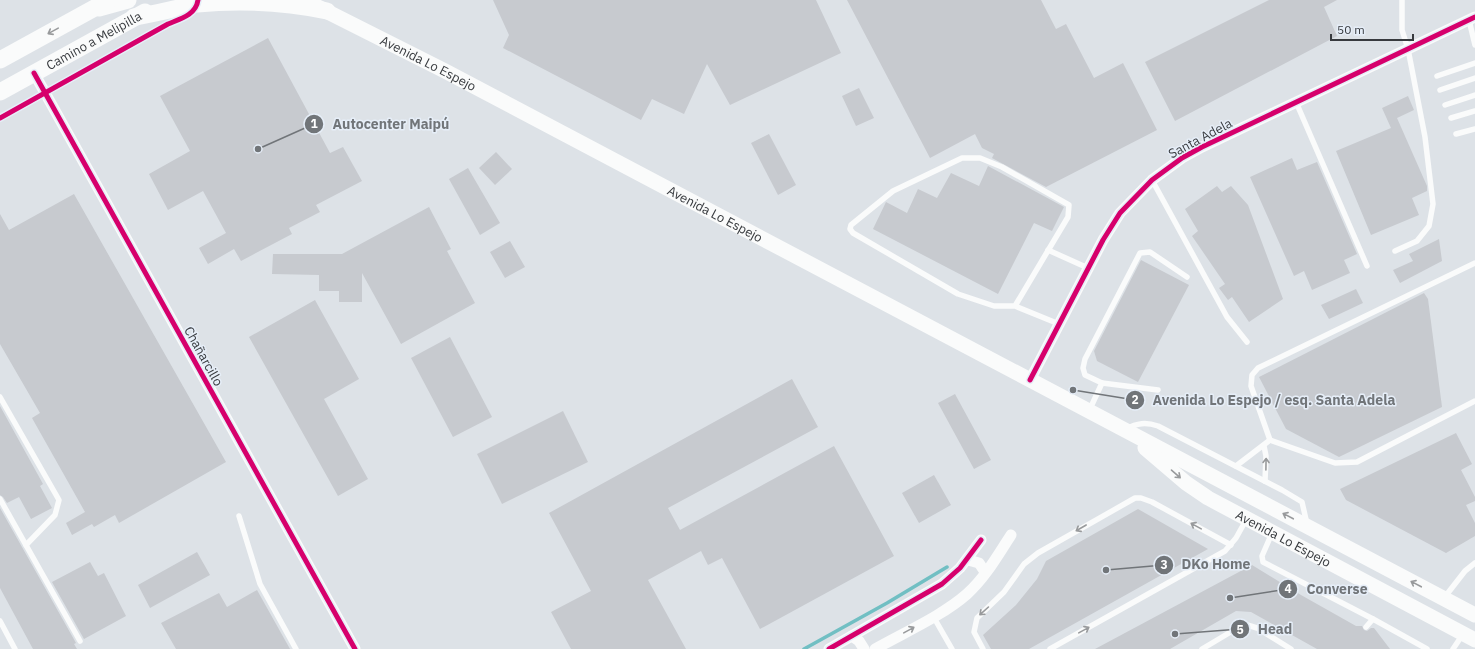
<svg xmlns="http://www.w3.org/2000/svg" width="1475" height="649" font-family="'IBM Plex Sans',sans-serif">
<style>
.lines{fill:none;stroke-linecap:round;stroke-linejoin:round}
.stream{stroke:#71bfc3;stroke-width:3.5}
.building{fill:#c7cacf}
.lane{stroke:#fafbfb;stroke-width:5.5}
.street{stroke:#fafbfb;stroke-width:11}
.secondary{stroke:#fafbfb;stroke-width:15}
.primary{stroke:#fafbfb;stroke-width:17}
.cycleway-casing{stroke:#e6eef8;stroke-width:8}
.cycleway{stroke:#d6006c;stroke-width:5}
.oneway{stroke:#989a9c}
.labels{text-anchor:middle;stroke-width:3;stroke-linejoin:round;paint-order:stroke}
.street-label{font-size:13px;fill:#373a3e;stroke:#e6eef8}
.leader{fill:none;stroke:#717579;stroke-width:1.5}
.callout-dot{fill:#717579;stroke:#e6eef8;stroke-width:1.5}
.mark-label{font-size:12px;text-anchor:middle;font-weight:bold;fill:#fff}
.callout-label{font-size:14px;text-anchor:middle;font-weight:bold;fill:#717579;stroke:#e6eef8;stroke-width:3;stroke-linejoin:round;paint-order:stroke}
</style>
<rect width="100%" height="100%" fill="#dde2e7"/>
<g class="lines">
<path class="stream" d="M804 649 887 603 947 567"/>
</g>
<g class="building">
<path d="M493 0H816L841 53 730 105 707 64 684 114 652 99 641 120 503 48 509 35Z"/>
<path d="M847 0H1041L1056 29 1066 24 1094 78 1123 63 1157 130 1046 187 992 158 994 154 982 148 975 134 930 158Z"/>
<path d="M1269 0H1337L1324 7 1337 36 1175 121 1145 62Z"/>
<path d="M268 38 330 153 343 147 362 181 316 205 320 212 289 228 292 234 241 261 234 249 208 264 199 248 226 233 203 191 168 210 149 174 190 151 160 96Z"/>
<path d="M859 88 874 118 856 126 842 96Z"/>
<path d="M1408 96 1414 110 1397 118 1427 186V191L1412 198 1419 215 1371 235 1336 151 1391 128 1382 108Z"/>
<path d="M769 134 796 185 778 195 751 143Z"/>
<path d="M496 152 512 169 495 185 479 168Z"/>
<path d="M1292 158 1297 170 1317 162 1357 254 1344 260 1350 273 1312 290 1304 271 1294 276 1250 177Z"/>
<path d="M988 166 1064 207 1052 231 1034 223 998 294 873 229 886 202 907 213 918 189 937 198 951 173 979 186Z"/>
<path d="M468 168 500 223 480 235 449 179Z"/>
<path d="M1217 186 1222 192 1231 186 1248 205 1283 299 1249 322 1232 297 1228 300 1219 288 1225 284 1192 236 1198 231 1185 209Z"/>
<path d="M74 194 226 462 119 523 115 515 94 527 92 524 72 535 66 523 85 512 32 418 40 413 0 344V214L9 230Z"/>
<path d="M429 207 451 249 447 251 475 303 401 344 362 273V302H339V291H319V275L272 274 273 254H342Z"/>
<path d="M1439 239 1442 261 1400 283 1393 270 1413 261 1409 254Z"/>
<path d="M510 241 525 267 505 278 490 252Z"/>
<path d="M1141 260 1189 285 1138 382 1097 361 1094 351Z"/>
<path d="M1356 289 1363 303 1329 319 1321 305Z"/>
<path d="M1424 293 1428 299 1442 407 1339 457 1286 429 1259 377Z"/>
<path d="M315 300 359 379 324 399 368 479 338 496 249 337Z"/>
<path d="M450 337 492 417 453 437 411 358Z"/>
<path d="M792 379 818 427 668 508 680 530 834 446 894 556 760 629 722 558 708 565 701 551 648 580 686 649H571L551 612 591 591 549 513Z"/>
<path d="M955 394 991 460 974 469 938 403Z"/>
<path d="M0 406 43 484 40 486 52 508 31 519 19 497 7 503 3 497 0 495Z"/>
<path d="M563 411 588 462 502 504 477 454Z"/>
<path d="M1456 433 1472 464 1461 470 1475 497V501L1466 505 1475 523V536L1446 553 1346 500 1340 489Z"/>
<path d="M934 475 951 505 919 523 902 493Z"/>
<path d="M0 508 76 643 74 644 77 649H33L0 588Z"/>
<path d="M1138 509 1208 549 1029 649H991L983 635 1016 605 1037 579 1046 561Z"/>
<path d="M197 552 210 575 150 608 138 585Z"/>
<path d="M90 562 98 576 104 573 126 616 84 639 52 582Z"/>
<path d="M1252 565 1301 595 1356 626H1362L1364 630 1367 631 1371 628H1374L1390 649H1317L1251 612 1236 611 1170 649H1095Z"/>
<path d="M257 590 290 649H176L161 623 219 593 227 607Z"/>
</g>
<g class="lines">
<g class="lane">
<path d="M1469 20 1475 45"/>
<path d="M1437 76 1475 63"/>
<path d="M1440 90 1475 78"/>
<path d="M1296 102 1367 266"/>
<path d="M1445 105 1475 95"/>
<path d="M1451 118 1475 111"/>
<path d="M1456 134 1475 129"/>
<path d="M1152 180 1227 317 1247 342"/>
<path d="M1048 250 1088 268"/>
<path d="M1395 251 1417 241 1429 226 1433 204 1425 137 1408 49 1402 30V0"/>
<path d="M1015 306 1068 217 1069 205 1002 167 980 158H962L893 191 851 225 850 229 853 233 958 294 994 306H1015L1059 324"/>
<path d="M1102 383 1158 390"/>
<path d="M0 397 59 500 55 515 26 545"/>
<path d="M1089 411 1102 383 1085 375 1083 368 1085 359 1140 253 1150 252 1187 277"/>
<path d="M1126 429C1137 423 1146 422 1158 426L1282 490 1302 502 1307 524"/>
<path d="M1270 440 1251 386 1252 375 1258 368 1475 263"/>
<path d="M1270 440 1335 463 1357 462 1475 401"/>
<path d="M1264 446 1266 456 1265 481"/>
<path d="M1236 466 1270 440"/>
<path d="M0 499 80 641"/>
<path d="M239 516 260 584 296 649"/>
<path d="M1272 533 1262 556 1263 562 1373 619 1427 649"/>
<path d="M1444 598 1465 571 1475 563"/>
<path d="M933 616 952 649"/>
<path d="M0 621 15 649"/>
<path d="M1366 627 1373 619"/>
<path d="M983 649 974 632 977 618 1004 592 1024 564 1038 553 1135 498H1141L1152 502 1231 545"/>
<path d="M1050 649 1225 551 1236 538 1246 520"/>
<path d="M1202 649 1244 624 1257 628 1291 649"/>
<path d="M1453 649 1463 634"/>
</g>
<g class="street">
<path d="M34 73 355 649"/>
<path d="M1030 380 1103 240 1120 213 1152 180 1182 158 1202 147 1475 17"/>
<path d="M968 560 979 563 985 572"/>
<path d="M852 636 859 641 864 649"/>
<path d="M829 649 942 584 960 568 981 540"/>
<path d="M875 649C905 632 942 616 967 594 985 578 998 555 1011 535"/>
</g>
<g class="secondary">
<path id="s1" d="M316 6 445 71 1475 615"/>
<path id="s2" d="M1145 448 1186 483 1208 498 1475 640"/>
</g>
<g class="primary">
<path d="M99 8 128 0"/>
<path d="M134 17C156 14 176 8 197 4 241 0 284 2 327 11"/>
<path d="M0 60 109 0"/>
<path id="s3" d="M0 92 145 12"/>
</g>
<g class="cycleway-casing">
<g id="cycleway">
<path d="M34 73 355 649"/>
<path d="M0 118 168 24C180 19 196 15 198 0"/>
<path d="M1030 380 1103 240 1120 213 1152 180 1182 158 1202 147 1475 17"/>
<path d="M829 649 942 584 960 568 981 540"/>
</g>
</g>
<use href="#cycleway" class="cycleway"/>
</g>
<defs><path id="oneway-shaft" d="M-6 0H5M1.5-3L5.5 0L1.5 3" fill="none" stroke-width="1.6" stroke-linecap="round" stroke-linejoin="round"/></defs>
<g class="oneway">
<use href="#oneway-shaft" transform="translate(53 31) rotate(151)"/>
<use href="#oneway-shaft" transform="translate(1266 464) rotate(-89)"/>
<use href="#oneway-shaft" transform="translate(1176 474) rotate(41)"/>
<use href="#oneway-shaft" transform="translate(1288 516) rotate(-152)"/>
<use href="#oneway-shaft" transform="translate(1196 526) rotate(-151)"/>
<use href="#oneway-shaft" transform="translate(1081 528) rotate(150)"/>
<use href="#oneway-shaft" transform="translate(1416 584) rotate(-152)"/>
<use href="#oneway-shaft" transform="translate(984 611) rotate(138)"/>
<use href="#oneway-shaft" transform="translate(909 630) rotate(-29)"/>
<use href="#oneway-shaft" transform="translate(1084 630) rotate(-29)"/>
</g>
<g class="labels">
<g class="street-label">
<text dy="5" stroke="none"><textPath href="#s3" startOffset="107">Camino a Melipilla</textPath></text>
<text dy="5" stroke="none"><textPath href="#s1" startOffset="126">Avenida Lo Espejo</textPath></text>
<text transform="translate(1200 138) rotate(-28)" y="5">Santa Adela</text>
<text dy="5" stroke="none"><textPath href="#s1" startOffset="450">Avenida Lo Espejo</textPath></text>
<text transform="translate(204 356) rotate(61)" y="5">Chañarcillo</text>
<text dy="5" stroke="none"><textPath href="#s2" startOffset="166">Avenida Lo Espejo</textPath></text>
</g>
</g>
<path class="leader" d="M258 149L314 124M1073 390L1135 400M1106 570L1164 565M1230 598L1288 589M1175 634L1240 629"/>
<g class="callout-dot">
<circle cx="258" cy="149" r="4"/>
<circle cx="1073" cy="390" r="4"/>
<circle cx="1106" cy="570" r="4"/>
<circle cx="1230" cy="598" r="4"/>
<circle cx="1175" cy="634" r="4"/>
<circle cx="314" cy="124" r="10"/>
<circle cx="1135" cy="400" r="10"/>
<circle cx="1164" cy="565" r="10"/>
<circle cx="1288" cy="589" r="10"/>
<circle cx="1240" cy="629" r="10"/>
</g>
<g class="mark-label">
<text x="314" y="128">1</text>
<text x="1135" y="404">2</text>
<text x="1164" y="569">3</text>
<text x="1288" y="593">4</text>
<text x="1240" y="634">5</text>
</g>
<g class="callout-label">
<text x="391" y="129">Autocenter Maipú</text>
<text x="1274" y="405">Avenida Lo Espejo / esq. Santa Adela</text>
<text x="1216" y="569">DKo Home</text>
<text x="1337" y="594">Converse</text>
<text x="1275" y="634">Head</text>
</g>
<path d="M1331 34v6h82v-6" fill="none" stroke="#373a3e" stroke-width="2"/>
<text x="1337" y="34" font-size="12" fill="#373a3e" stroke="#e6eef8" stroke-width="3" paint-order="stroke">50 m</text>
</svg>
